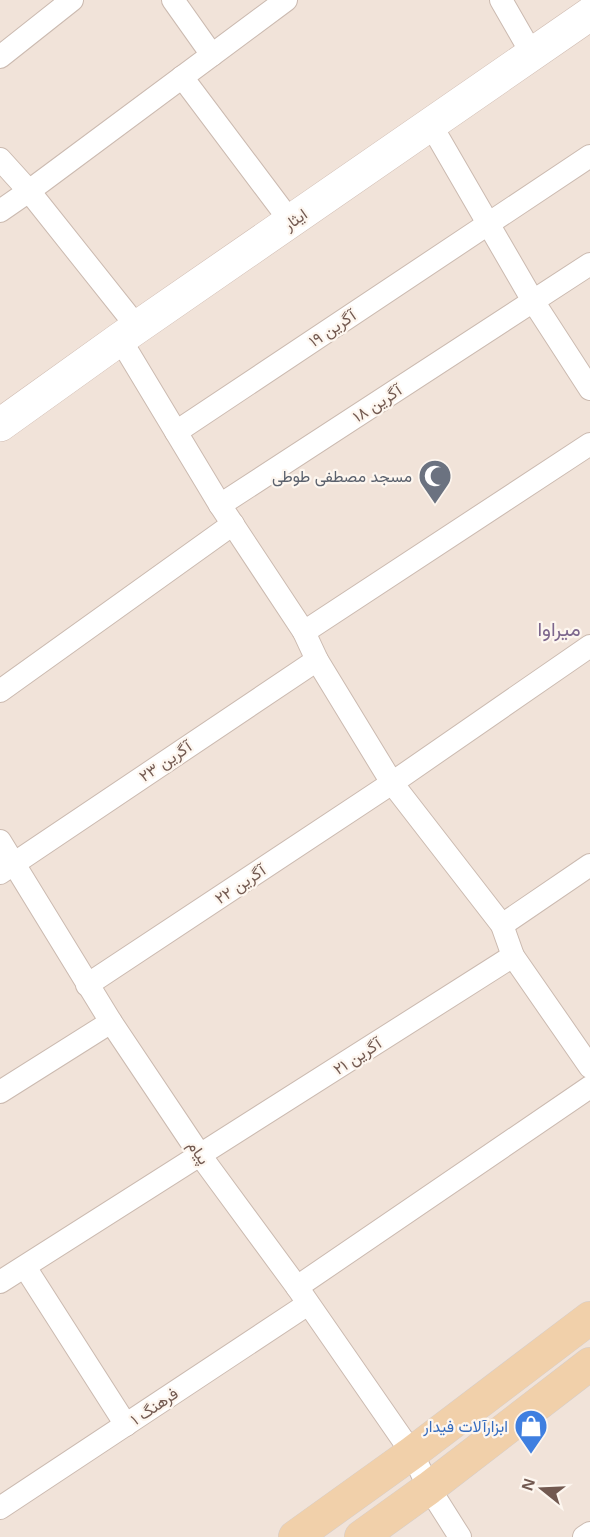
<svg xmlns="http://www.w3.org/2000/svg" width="590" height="1537" font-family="Arial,Vazirmatn,sans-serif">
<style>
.residential{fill:#f1e3d9}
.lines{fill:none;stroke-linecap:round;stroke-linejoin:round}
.street-casing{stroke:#cbbab0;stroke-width:24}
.secondary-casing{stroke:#cfbbb1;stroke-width:34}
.primary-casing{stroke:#d5cdca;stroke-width:34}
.street{stroke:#fff;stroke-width:22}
.secondary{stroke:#fff;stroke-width:33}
.primary{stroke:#f1d0aa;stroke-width:33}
.labels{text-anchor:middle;stroke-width:4.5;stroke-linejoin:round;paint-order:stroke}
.street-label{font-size:16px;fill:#725950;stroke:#fdf6ef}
.worship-label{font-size:16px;fill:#5b616d;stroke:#fdf6ef;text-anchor:end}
.shop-label{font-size:16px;fill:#366cbe;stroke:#fdf6ef;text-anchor:end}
.quarter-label{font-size:20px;fill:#7d678d;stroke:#fdf6ef}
</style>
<rect width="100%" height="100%" fill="#faf2e9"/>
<rect class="residential" x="0" y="0" width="590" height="1537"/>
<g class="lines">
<g class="street-casing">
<g id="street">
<path d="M173 0 212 55"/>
<path d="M501 0 532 54"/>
<path d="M0 57 72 0"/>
<path d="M182 77 291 222"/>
<path d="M431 125 533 301 590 389"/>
<path d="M0 159 29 191 138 328"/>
<path d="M0 211 29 191 286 0"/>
<path d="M120 339 220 505 304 632 317 660 392 783 502 925 513 956 590 1067"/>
<path d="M176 432 590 156"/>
<path d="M220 505 590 264"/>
<path d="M304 632 590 444"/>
<path d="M0 691 233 524"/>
<path d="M0 841 111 1022 200 1155 297 1287 412 1453 429 1488 460 1537"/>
<path d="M0 873 317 660"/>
<path d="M502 925 590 865"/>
<path d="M87 985 392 783 590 646"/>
<path d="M0 1092 111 1022"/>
<path d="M25 1267 126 1425"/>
<path d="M0 1282 513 956"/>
<path d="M297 1287 590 1087"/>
<path d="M0 1508 308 1304"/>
<path d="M584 1537 590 1533"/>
</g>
</g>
<g class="secondary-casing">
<path id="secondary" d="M0 425 120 339 590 14"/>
</g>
<g class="primary-casing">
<g id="primary">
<path d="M295 1537 412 1453 590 1318"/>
<path d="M361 1537 429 1488 590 1364"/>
</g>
</g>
<use href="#street" class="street"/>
<use href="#secondary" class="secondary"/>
<use href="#primary" class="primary"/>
</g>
<defs>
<g id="mosque-pin" transform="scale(1.725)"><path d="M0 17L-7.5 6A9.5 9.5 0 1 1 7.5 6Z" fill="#6b7280" stroke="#fdf6ef"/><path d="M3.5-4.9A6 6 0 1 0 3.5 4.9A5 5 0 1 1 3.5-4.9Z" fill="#fff"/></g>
<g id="shop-pin" transform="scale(1.725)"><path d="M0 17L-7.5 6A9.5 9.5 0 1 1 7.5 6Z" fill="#3f7fe0" stroke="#fdf6ef"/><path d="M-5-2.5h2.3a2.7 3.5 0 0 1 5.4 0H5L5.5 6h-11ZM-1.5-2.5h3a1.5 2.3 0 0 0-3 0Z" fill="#fff"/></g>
</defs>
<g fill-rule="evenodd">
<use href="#mosque-pin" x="435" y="476"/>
<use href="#shop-pin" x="531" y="1426"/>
</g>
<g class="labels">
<g class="street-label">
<text transform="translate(295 219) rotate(-35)" y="6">ایثار</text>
<text transform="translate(332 328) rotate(-34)" y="6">آگرین ۱۹</text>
<text transform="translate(377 403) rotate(-33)" y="6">آگرین ۱۸</text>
<text transform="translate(165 761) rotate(-34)" y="6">آگرین ۲۳</text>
<text transform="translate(240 884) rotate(-34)" y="6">آگرین ۲۲</text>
<text transform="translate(357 1056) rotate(-33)" y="6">آگرین ۲۱</text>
<text transform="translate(199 1152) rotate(55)" y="6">پیام</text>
<text transform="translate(154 1406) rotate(-34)" y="6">فرهنگ ۱</text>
</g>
<g class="worship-label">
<text x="412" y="482">مسجد مصطفی طوطی</text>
</g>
<g class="shop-label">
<text x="508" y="1432">ابزارآلات فیدار</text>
</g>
<g class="quarter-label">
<text x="559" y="636">میراوا</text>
</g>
</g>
<g transform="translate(542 1489) rotate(288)" stroke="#fdf6ef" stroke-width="4.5" paint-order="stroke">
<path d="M0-4.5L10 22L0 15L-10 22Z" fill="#725950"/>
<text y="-9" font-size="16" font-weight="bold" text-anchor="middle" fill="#725950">N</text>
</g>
</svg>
